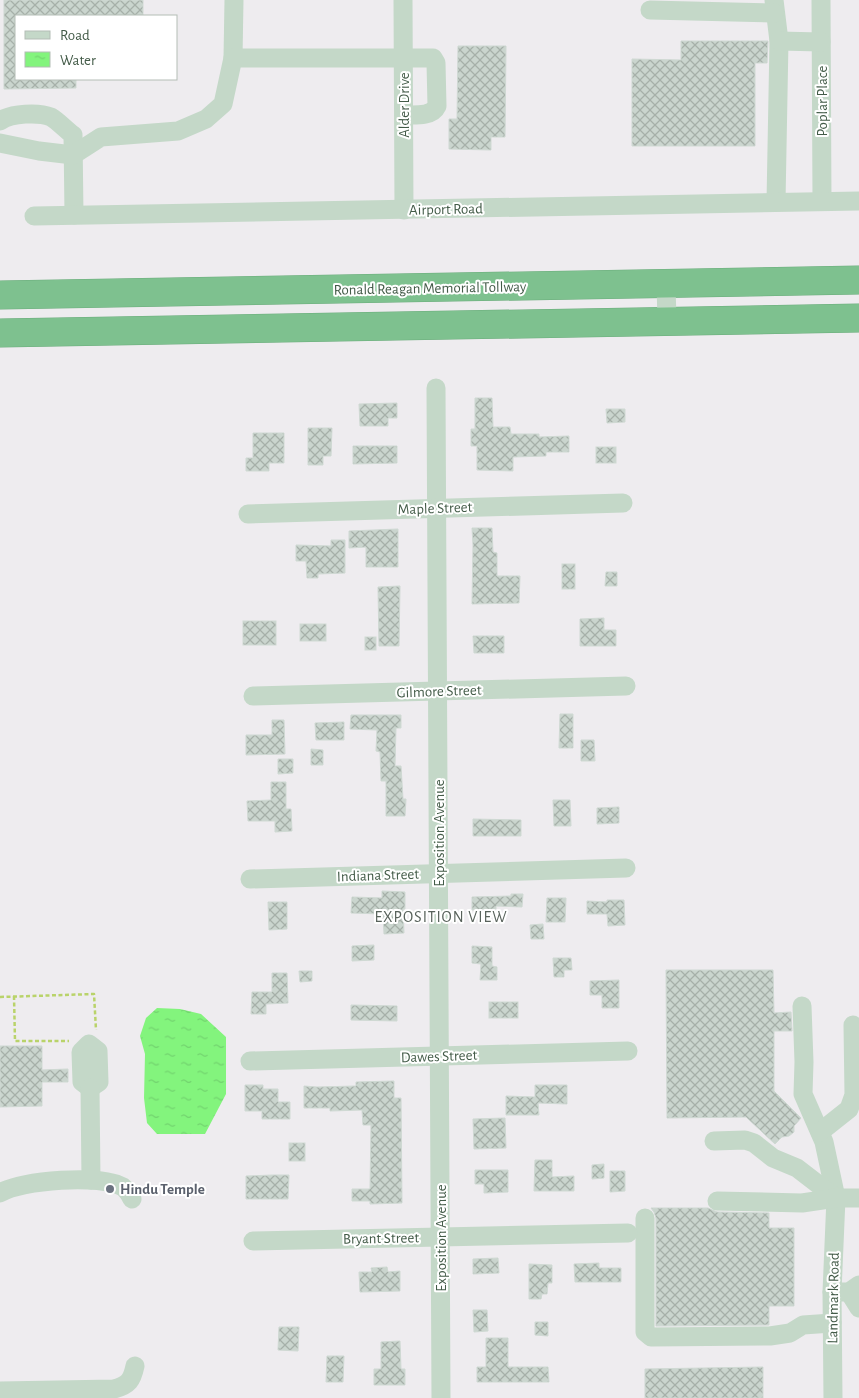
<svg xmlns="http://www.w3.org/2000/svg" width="859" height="1398" font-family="'Alegreya Sans',sans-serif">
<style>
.water{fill:url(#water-ripples)}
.building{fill:url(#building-cross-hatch);stroke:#cfd9d3}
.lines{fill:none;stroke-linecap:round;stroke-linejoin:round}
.highway-casing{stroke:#6aac7b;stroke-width:29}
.path{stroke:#b9d36a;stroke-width:2.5;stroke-dasharray:4 2.5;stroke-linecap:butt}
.minor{stroke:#c4d8c8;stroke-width:19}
.highway{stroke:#7ec18f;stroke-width:28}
.worship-dot{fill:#6b7280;stroke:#fff;stroke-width:2}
.labels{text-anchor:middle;stroke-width:4;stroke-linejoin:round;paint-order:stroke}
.street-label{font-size:15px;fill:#435b48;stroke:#fff}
.worship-label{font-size:15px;font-weight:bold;fill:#5b616d;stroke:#fff;text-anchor:start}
.neighbourhood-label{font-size:16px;letter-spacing:1px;fill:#58625b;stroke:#fff}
</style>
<defs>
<pattern id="water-ripples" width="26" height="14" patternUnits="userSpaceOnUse" patternTransform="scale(1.25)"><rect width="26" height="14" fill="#83f47d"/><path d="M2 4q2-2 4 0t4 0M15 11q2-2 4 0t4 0" fill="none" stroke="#72d36e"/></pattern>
<pattern id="building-cross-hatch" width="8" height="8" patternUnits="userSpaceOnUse" patternTransform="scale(1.25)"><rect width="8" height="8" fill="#cad5ce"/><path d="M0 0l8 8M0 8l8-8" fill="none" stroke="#a6b0a9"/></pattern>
</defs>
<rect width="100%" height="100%" fill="#eeecef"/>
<path class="water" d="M157 1008 180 1009 201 1014 226 1037V1094L205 1134H157L147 1123 144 1098 145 1054 140 1036 146 1018Z"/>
<g class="building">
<path d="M4 0H143V16H16V79H76V88L4 89Z"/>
<path d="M681 41H768L767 63H755V146H632V59L681 60Z"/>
<path d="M458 46H506L505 137H491V150L449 149V119H457Z"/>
<path d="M475 398H492L493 427H510L511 434H539V437L569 436V452H546V456L513 457V471L477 470V446H471V429H475Z"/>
<path d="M397 403V418H388V426H360L359 404Z"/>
<path d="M606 409H625V422L607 423Z"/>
<path d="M308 428H332L331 456H323V465H308Z"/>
<path d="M253 433H284V463H269V471H246V458H253Z"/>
<path d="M353 446H397V463L353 464Z"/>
<rect x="596" y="447" width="20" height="16"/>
<path d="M472 528H492L493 552 497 553V576H520L519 603 472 604 473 545Z"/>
<path d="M398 529V567H366V547L349 548V531Z"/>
<path d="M331 540H345V573L318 574V578H307L306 561H296V545L331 546Z"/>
<rect x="562" y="564" width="13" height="25"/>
<path d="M606 572H617V586H605Z"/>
<path d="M400 586 399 646H379L378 587Z"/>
<path d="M604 618V630H616V646H580V619Z"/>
<rect x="243" y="621" width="33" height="24"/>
<rect x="300" y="624" width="26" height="17"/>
<path d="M473 636H504V653H474Z"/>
<rect x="365" y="637" width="11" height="13"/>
<path d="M560 714H573V748H559Z"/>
<path d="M351 715H401V728H396L395 766H401L403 799H406L405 816H386V781H381L380 752 376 751 377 730 350 729Z"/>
<path d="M272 720H284L285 754 246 755V735H272Z"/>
<path d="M344 722V740H316L315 723Z"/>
<path d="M581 740H594L595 761H581Z"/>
<path d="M311 749 323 750V765H311Z"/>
<path d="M278 759H293V773L278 774Z"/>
<path d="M271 782H286V809H291L292 831 275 832V821H248L247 801 271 800Z"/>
<path d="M553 800H570L571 826H554Z"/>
<path d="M619 807V823L597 824V808Z"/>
<path d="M473 819 521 820V836H473Z"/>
<path d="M382 891 405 892V909H403L404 933 384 934 383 914 351 913 352 897 382 898Z"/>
<path d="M511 894H523L522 907 496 906V909L472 910V897L511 896Z"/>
<path d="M547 898H566L565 922H546Z"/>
<path d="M607 900H624L625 925 608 926 607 914H587V901L607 902Z"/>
<path d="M268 902H287V929L269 930Z"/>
<path d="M543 924 544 939H531L530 925Z"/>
<path d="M374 945V960L352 961V946Z"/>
<path d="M472 946 492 947V966L497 967V980H480L481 964 472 963Z"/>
<path d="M553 958H571L572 970H564V977H554Z"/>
<path d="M666 970H773L774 1013 791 1012 792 1031H774V1091L801 1118 794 1126V1132L789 1136 782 1137 775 1144 746 1117 667 1118Z"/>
<path d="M299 971H312V981L300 982Z"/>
<path d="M272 973H287L288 1003 266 1004V1014H251L252 992H272Z"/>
<path d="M619 980V1008H602V995H590V981Z"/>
<rect x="489" y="1002" width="29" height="16"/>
<path d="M351 1005 397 1006V1021L351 1020Z"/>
<path d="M0 1046H42V1070L68 1069V1082H42V1106L0 1107Z"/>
<path d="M394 1081V1098H401L402 1203 370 1204V1201H352V1189H370L371 1125H363L362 1110 330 1111V1108H304V1086L317 1087 356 1086V1082Z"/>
<path d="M245 1085H263V1089H278V1102H290V1119H262V1111H245Z"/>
<path d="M535 1085H567V1104L538 1103 539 1115H506V1096L535 1097Z"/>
<path d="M505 1118 506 1148 474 1149 473 1119Z"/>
<rect x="289" y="1143" width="16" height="18"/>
<path d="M535 1160H552V1177L574 1176V1191H534Z"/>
<path d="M604 1164V1178L592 1179V1165Z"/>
<path d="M475 1170H508V1192L484 1193V1184H475Z"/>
<path d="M610 1171H625V1191L610 1192Z"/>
<path d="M273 1175H289L288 1199H246V1176Z"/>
<path d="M651 1208H708L717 1212 769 1213V1228H794V1306H769V1325L656 1326V1218L654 1212Z"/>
<path d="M498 1258 499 1273 473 1274V1259Z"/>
<path d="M599 1263V1268H621V1282H575L574 1264Z"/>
<path d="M529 1264 552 1265V1283H548L547 1294H542L541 1299H529Z"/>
<path d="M387 1267 388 1272 400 1271V1291L360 1292 359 1272H372L371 1268Z"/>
<path d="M473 1310H487L488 1331 474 1332Z"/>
<path d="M535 1322H548V1336L535 1335Z"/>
<path d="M279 1327H299L298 1351 278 1350Z"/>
<path d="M486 1338H508V1367H548L549 1382H477V1367H486Z"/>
<path d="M400 1341 401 1369H405V1385H374V1369H381V1342Z"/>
<path d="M327 1356H344L343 1382H326Z"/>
<path d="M763 1367V1398H645V1369Z"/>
</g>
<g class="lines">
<g class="highway-casing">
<g id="highway">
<path d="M0 295 859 280"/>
<path d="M0 333 859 318"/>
</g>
</g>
<g class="path">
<path d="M14 996 15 1041H69"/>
<path d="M0 997 94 994 96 1030"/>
</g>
<g class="minor">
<path d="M403 0 404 210"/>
<path d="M774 0 779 41 776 202"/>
<path d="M821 0 822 201"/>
<path d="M650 10 774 13"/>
<path d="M779 41 821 42"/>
<path d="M233 58 234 0"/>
<path d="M0 121C11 113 39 112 51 117 58 121 66 130 73 135L74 215"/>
<path d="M0 143 39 151 73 155 101 137 178 131 206 119 223 104 233 58H433L436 63 437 106C432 117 414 115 404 115"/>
<path d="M34 216 859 201"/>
<path d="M666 284 667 321"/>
<path d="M436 388 441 1398"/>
<path d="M248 514 623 503"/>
<path d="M253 696 626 686"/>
<path d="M250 879 626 868"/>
<path d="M802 1006 804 1062 803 1094 824 1142 836 1198 832 1292 833 1398"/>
<path d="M89 1044 98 1051 99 1082 90 1088 82 1082 81 1052Z"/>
<path d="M250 1061 628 1051"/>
<path d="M90 1088 91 1180"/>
<path d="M820 1132 849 1109 854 1095 853 1025"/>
<path d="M714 1141 745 1140 754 1143 773 1158 797 1168 836 1198"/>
<path d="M0 1193C21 1180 101 1174 123 1187 127 1190 130 1195 132 1199"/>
<path d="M717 1201 802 1203 836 1198H859"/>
<path d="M645 1218V1332L651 1337 770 1336 790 1333 803 1325 832 1323"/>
<path d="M253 1241 628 1233"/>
<path d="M832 1292H849L859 1285"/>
<path d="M849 1292 859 1308"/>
<path d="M0 1391 114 1389C129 1385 132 1380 135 1366"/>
</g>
<use href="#highway" class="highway"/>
</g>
<circle class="worship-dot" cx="110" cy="1189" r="5"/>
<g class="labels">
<g class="street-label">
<text transform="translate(822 101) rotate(-90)" y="5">Poplar Place</text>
<text transform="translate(404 105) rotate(-90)" y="5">Alder Drive</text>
<text transform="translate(446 209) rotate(-1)" y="5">Airport Road</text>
<text transform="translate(430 288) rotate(-1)" y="5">Ronald Reagan Memorial Tollway</text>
<text transform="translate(435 508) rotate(-2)" y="5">Maple Street</text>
<text transform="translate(439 691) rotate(-2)" y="5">Gilmore Street</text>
<text transform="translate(439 833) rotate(-90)" y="5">Exposition Avenue</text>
<text transform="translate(378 875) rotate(-2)" y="5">Indiana Street</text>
<text transform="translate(439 1056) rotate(-2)" y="5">Dawes Street</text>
<text transform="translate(381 1238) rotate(-1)" y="5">Bryant Street</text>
<text transform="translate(441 1238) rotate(-90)" y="5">Exposition Avenue</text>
<text transform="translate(833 1298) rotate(-89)" y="5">Landmark Road</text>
</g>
<g class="worship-label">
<text x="120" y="1194">Hindu Temple</text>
</g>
<g class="neighbourhood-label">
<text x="441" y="922">EXPOSITION VIEW</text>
</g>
</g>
<rect x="15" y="15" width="162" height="65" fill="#ffffff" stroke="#b4bdb6"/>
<rect x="25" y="31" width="25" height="8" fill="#c4d8c8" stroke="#b4bdb6"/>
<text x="60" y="40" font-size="15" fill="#435b48">Road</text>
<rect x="25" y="52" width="25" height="15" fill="url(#water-ripples)" stroke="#b4bdb6"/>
<text x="60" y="65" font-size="15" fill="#435b48">Water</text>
</svg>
